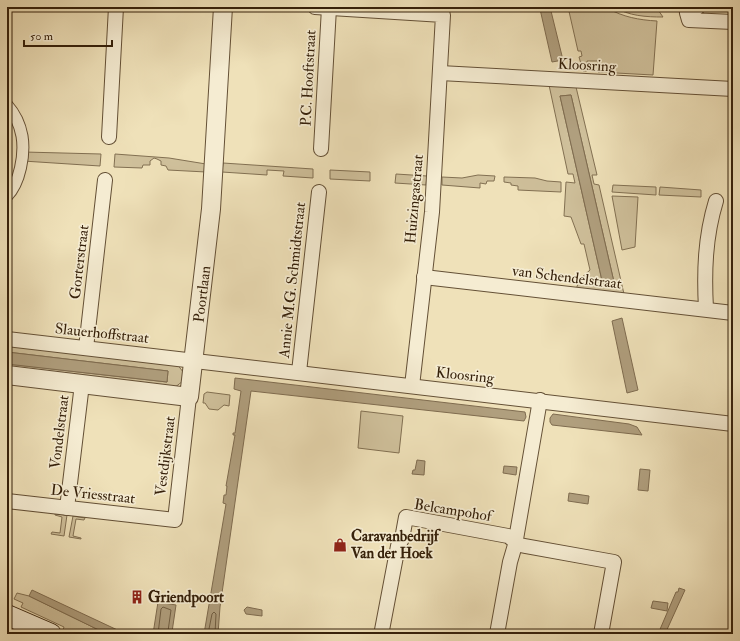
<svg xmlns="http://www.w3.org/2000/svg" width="740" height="641" font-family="'IM FELL Double Pica',serif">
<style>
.green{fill:#cfc09b;stroke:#827052;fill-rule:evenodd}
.water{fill:#b09f7e;stroke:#7f6c50}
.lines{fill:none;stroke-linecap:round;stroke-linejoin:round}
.shore{stroke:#726044;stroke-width:1}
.pedestrian-casing{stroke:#645036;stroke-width:13}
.minor-casing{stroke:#645036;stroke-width:16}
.tertiary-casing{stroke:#645036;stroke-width:20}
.secondary-casing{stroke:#35200a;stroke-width:22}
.pedestrian{stroke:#f5ecd2;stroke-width:11}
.minor{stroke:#f5ecd2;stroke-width:14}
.tertiary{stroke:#f5ecd2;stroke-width:18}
.secondary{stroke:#f5ecd2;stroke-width:20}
.labels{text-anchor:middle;stroke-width:3.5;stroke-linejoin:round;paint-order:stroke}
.street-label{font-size:15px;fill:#35200a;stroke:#f5ecd2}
.poi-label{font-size:15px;font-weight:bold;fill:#35200a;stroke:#f5ecd2;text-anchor:start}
</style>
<rect width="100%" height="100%" fill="#efe1b9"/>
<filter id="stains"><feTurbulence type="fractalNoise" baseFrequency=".005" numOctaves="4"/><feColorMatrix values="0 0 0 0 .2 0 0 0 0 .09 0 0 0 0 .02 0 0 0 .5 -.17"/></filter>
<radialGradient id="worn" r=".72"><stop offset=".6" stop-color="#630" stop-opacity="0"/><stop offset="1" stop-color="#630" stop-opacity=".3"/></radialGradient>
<g class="green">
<path d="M568 7H599L606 10 607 8C623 17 639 20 657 21L653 75 598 72V61H587V71H583L579 57 582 56 581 51H578Z"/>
<path d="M614 7H656L663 17C646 17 629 16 614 7Z"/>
<path d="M549 85 576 87 597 175H592L594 184 599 185 624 294 576 289 580 279 590 270 584 244H581L571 217 564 216 566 182 575 183 573 174H568ZM571 95 614 282 603 285 560 96Z"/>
<path d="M24 152 101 154 100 166 23 161Z"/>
<path d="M115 154 169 158 206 164V172L168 170 166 166 161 165V161L157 159 154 158 150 161V165H143L142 168 114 167Z"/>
<path d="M223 163 313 169V178L283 176 284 171 267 170V175L222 172Z"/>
<path d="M330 170 370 172V181L330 179Z"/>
<path d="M396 174 427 176 426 185 395 183Z"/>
<path d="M478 175 495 176 494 181H487L486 184 480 183V188L442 185V177L462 178Z"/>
<path d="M504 177 535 178 547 181 561 182V192L518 190V186L511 185V183L504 182Z"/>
<path d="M613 185 656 187V195L612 192Z"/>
<path d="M660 187 701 190V197L659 195Z"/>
<path d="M612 196 638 197 635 247 622 250Z"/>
<path d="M7 343 176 363 184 373 183 381 174 388 7 371V364L167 382 168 371 7 352Z"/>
<path d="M207 392 230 395 229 406 224 405 218 410 209 409 205 403H203L204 394Z"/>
<path d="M361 411 403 416 399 453 358 448Z"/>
<path d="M55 514 67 515 64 536 51 534 52 532 60 533 62 517 55 515Z"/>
<path d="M73 516 85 518 84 520 76 519 73 536 81 538V539L69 537Z"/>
<path d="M17 593 29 596 107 634H72L63 630 64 627 21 607 23 603 14 599Z"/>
</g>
<g class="water">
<path d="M550 7 563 60 552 62 540 9Z"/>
<path d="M571 95 614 282 603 285 560 96Z"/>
<path d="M622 318 638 390 627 393 612 321Z"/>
<path d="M7 352 168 371 167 382 7 364Z"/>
<path d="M235 378 525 412 526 417 524 421 251 391 220 607 218 634H204L224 516 226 504 223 503 224 495H226L227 486H226L235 435H233V433H235L241 391 234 389Z"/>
<path d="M553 414 629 424 637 427 642 435 552 425 550 422V418Z"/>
<path d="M417 460 425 461 424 475 412 474 413 470H415Z"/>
<path d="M504 466 517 467 516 475 503 473Z"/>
<path d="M640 469 650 470 648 491 638 490Z"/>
<path d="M569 493 589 496 588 504 568 501Z"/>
<path d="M679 588 685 590 665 634H658L676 592H678Z"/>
<path d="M32 590 126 634H107L29 596Z"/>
<path d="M653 601 668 603 667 611 651 608Z"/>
<path d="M158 602 176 605 172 632 182 634H153Z"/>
<path d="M247 607 262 610V616L246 614 244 610Z"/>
</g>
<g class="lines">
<g class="shore">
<path d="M158 634 161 609 163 607 171 610 168 631 169 634"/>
<path d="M208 634 212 614 214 612 216 614 215 634"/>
</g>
<g class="pedestrian-casing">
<path id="pedestrian" d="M7 105C15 114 20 125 22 136 25 154 20 183 7 196"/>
</g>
<g class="minor-casing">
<g id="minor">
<path d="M315 7 443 15 432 212 412 386"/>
<path d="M698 7 687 13 689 20 733 22"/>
<path d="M440 73 733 89"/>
<path d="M109 137 116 7"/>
<path d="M321 149 329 8"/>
<path d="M424 277 733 313"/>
<path d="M706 309C704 272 705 237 716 201"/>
<path d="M7 339 733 424"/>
<path d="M86 348 105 180"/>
<path d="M299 372 319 192"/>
<path d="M7 501 175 520 189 397"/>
<path d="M67 508 82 384"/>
<path d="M383 634 382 630 398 546 402 539 406 517 508 536 520 545 525 546 614 562 601 634"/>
<path d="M497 634 510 562 515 545 540 400"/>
</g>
</g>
<g class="tertiary-casing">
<path id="tertiary" d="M7 375 189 397 211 209 223 7"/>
</g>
<g class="secondary-casing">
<path id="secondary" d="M7 615 51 634"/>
</g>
<use href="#pedestrian" class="pedestrian"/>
<use href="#minor" class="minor"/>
<use href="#tertiary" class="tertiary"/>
<use href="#secondary" class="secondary"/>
</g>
<defs>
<g id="shop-bare" transform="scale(1.08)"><path d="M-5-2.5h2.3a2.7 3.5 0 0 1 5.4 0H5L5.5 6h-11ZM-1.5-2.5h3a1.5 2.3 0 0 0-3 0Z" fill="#8f2418" stroke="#f5ecd2" stroke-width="2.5" paint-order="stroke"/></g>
<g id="building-bare" transform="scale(1.08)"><path d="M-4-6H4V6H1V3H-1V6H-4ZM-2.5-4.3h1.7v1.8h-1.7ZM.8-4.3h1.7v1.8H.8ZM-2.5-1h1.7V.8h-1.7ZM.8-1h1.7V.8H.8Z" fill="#8f2418" stroke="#f5ecd2" stroke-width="2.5" paint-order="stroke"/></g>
</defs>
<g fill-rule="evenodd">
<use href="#shop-bare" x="340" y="545"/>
<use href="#building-bare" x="137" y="597"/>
</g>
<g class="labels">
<g class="street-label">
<text transform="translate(587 65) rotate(3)" y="5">Kloosring</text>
<text transform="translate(308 78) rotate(-87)" y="5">P.C. Hooftstraat</text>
<text transform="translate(414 199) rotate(-85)" y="5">Huizingastraat</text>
<text transform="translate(79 262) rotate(-83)" y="5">Gorterstraat</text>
<text transform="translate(567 277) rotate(7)" y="5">van Schendelstraat</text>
<text transform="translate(292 280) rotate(-84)" y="5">Annie M.G. Schmidtstraat</text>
<text transform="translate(202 294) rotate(-83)" y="5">Poortlaan</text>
<text transform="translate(102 333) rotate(6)" y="5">Slauerhoffstraat</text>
<text transform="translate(465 375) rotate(6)" y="5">Kloosring</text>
<text transform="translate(59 432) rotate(-83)" y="5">Vondelstraat</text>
<text transform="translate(165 456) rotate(-83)" y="5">Vestdijkstraat</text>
<text transform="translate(93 494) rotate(6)" y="5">De Vriesstraat</text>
<text transform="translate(453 510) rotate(9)" y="5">Belcampohof</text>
</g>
<g class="poi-label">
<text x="351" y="541">Caravanbedrijf<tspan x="351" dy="17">Van der Hoek</tspan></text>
<text x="148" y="602">Griendpoort</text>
</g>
</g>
<rect width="740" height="641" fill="none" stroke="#efe1b9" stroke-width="24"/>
<rect x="8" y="8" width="724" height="625" fill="none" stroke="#35200a" stroke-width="2"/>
<rect x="12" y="12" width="716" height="617" fill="none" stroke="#35200a"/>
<path d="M24 40v6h88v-6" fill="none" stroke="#35200a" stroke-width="2"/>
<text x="30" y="40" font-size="12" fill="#35200a" stroke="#f5ecd2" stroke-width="3" paint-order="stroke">50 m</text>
<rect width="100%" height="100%" filter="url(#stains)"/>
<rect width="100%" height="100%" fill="url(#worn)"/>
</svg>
